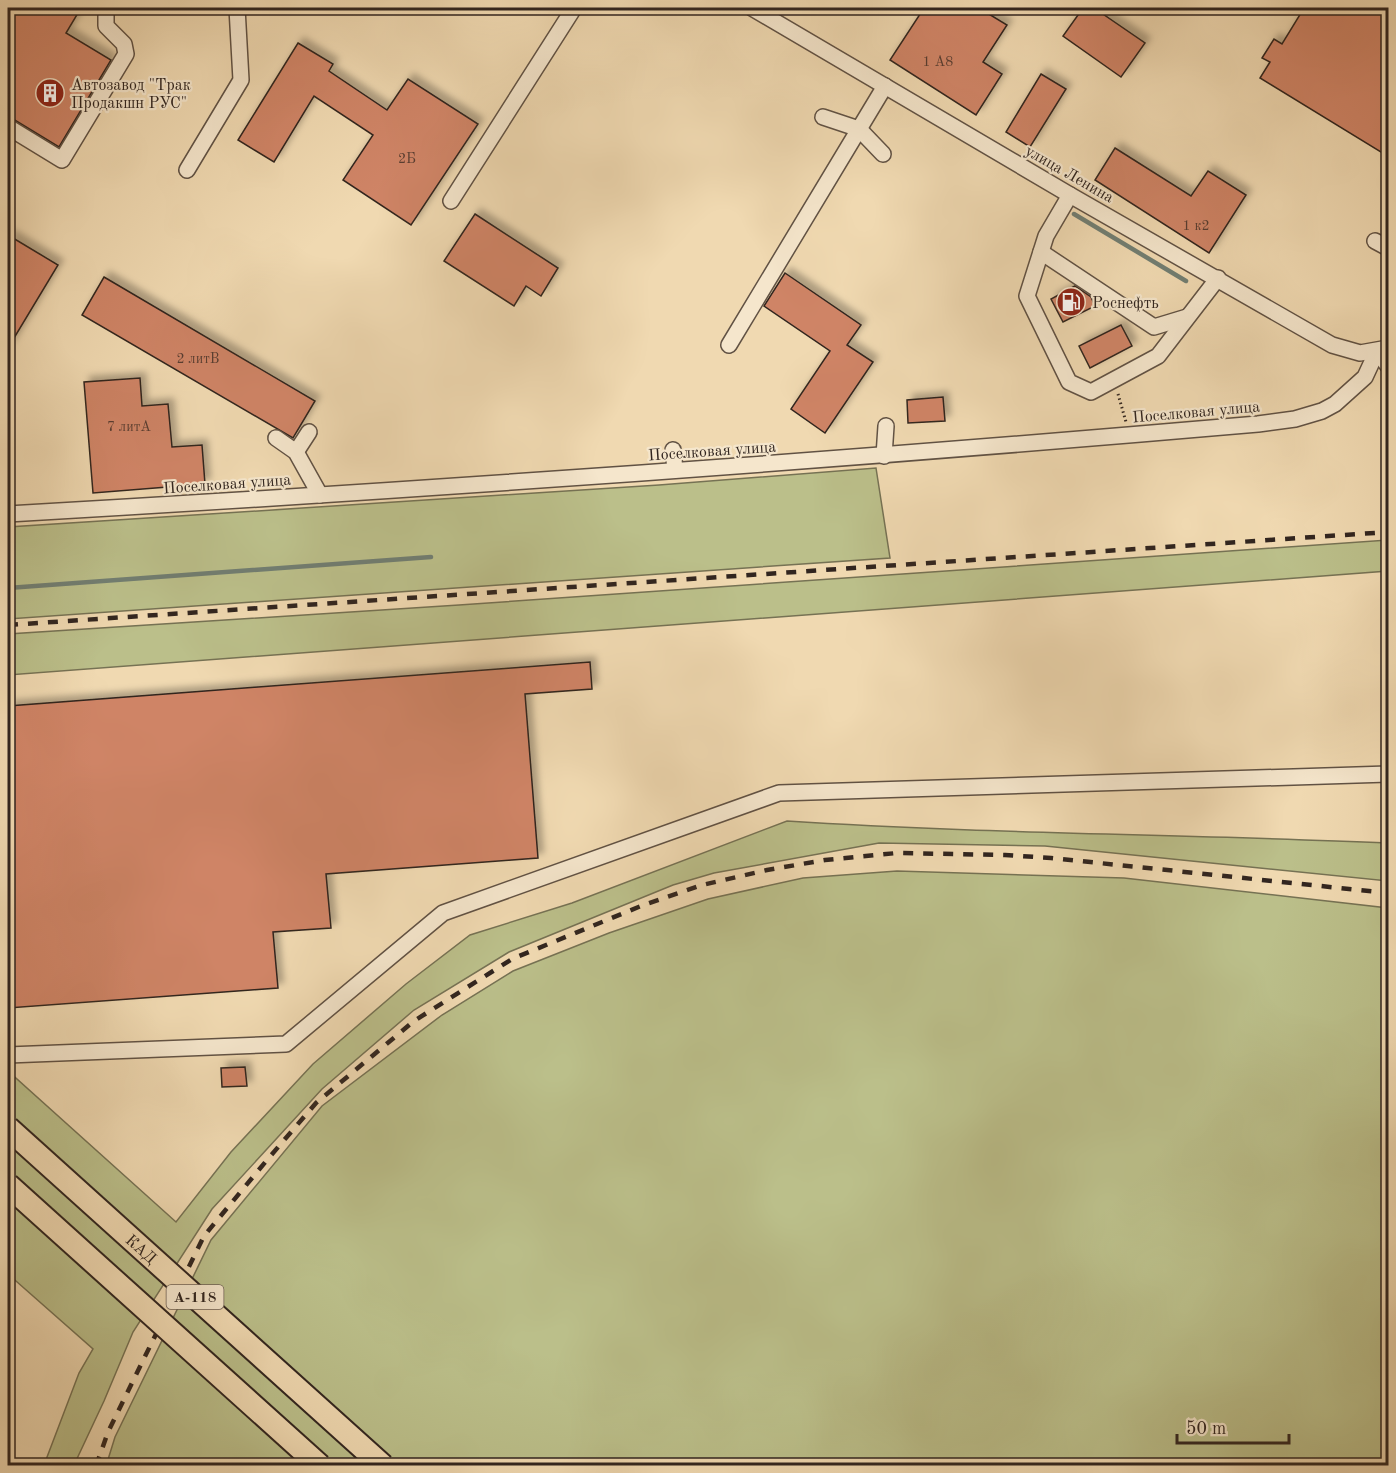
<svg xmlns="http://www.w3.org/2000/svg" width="1396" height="1473" font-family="'Old Standard TT',serif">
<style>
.green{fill:#bbbf8a;stroke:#767254;stroke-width:1.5}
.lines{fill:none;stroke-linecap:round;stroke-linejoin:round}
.stream{stroke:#717e72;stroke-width:4.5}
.building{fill:#cf8466;stroke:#31251f;stroke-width:1.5;filter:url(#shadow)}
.minor-casing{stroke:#615244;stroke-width:18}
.path{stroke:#31251f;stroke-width:3;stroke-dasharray:1.5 3;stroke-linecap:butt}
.minor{stroke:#f5e6cc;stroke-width:15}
.rail{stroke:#31251f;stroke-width:4.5;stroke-dasharray:10 10;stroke-linecap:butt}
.highway-bridge-casing{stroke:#31251f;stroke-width:26;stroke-linecap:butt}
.highway-bridge{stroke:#f0d9b1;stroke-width:22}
.labels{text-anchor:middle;stroke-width:4.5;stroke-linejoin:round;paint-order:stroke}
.number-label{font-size:14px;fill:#583d31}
.shield{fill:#f5e6cc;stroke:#6c5f53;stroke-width:1.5}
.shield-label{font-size:15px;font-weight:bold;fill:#31251f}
.poi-label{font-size:16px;fill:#31251f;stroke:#f5e6cc;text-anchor:start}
.street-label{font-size:16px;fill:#31251f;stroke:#f5e6cc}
</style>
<defs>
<filter id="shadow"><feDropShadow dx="5.5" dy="-5.5" stdDeviation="3" flood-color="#0004"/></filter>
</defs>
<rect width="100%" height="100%" fill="#f0d9b1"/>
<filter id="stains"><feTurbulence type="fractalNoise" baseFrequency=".00333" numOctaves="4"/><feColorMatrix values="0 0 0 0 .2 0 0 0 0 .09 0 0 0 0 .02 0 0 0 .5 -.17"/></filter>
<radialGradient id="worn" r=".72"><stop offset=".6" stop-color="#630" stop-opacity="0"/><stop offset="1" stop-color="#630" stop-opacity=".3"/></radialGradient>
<g class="green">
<path d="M876 468 890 558 8 619V527L659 485Z"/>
<path d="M1388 540V571L8 675V634L459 605Z"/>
<path d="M787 821C987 834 1188 834 1388 843V881L1045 846 879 843 714 873 673 885 509 952 414 1010 322 1089 212 1209 133 1332 104 1401 74 1465H44L79 1373 93 1349 8 1274V1071L176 1222 231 1152 313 1064 406 984 470 935 572 903Z"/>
<path d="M897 871 1124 878 1388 908V1465L106 1466 115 1437 211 1240 322 1106 442 1015 513 971 609 933 708 899 803 878Z"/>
</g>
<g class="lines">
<g class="stream">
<path d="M1074 214 1186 281"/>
<path d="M8 588 431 557"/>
</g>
</g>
<g class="building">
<path d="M8 8H81L66 33 111 60 59 147 13 119 8 117Z"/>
<path d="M924 8H979L1007 25 983 62 1002 74 976 115 890 60Z"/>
<path d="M1083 8H1094L1145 43 1121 77 1063 36Z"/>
<path d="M1304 8H1389V157L1260 78 1270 62 1262 58 1274 39 1282 44Z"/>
<path d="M298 43 333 64 329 71 387 110 408 79 478 124 411 225 343 180 373 135 314 96 274 162 238 140Z"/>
<path d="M1041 74 1066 89 1030 147 1006 132Z"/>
<path d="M1115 148 1191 196 1208 171 1246 195 1209 253 1095 180Z"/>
<path d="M475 214 558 268 541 296 526 286 514 306 444 261Z"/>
<path d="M8 235 58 265 8 348Z"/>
<path d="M785 273 861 325 847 345 873 362 825 433 791 409 830 351 764 306Z"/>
<path d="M104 277 315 401 293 438 82 315Z"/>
<path d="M1075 286 1091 297 1095 306 1063 322 1051 299Z"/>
<path d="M1121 325 1132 346 1090 368 1079 346Z"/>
<path d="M140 378 142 406 168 404 172 447 202 445 205 484 93 493 84 382Z"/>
<path d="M943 397 945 421 908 423 907 400Z"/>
<path d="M590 662 592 689 525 694 538 858 326 874 331 928 273 932 278 988 8 1008V706Z"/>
<path d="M245 1067 247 1086 222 1087 221 1068Z"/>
</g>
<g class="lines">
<g class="minor-casing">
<g id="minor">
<path d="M752 8 1070 195 1332 345 1360 353 1388 348"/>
<path d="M823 117 859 129 883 154"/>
<path d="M8 127 62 160 126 54 124 44 106 26V8"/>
<path d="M187 170 241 80 237 8"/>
<path d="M1070 195 1046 236 1027 296 1069 382 1091 392 1158 356 1218 278"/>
<path d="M451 201 574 8"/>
<path d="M1375 241 1388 248"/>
<path d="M1041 252 1154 327 1187 317"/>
<path d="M729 345 885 86"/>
<path d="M1377 351 1388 366"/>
<path d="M276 438 296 452 320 495"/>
<path d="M673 450 675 470"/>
<path d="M296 452 309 432"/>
<path d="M884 456 886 426"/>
<path d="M8 514C425 490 842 460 1258 424L1295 419 1322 411 1335 404 1365 377 1377 351"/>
<path d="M8 1055 286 1044 443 913 779 793 1388 774"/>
</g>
</g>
<path class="path" d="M1118 394 1126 422"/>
<use href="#minor" class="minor"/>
<g class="rail">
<path d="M8 625 1388 532"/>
<path d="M96 1466 108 1432 204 1236 267 1160 316 1103 414 1021 512 959 641 906 702 885 767 870 825 860 897 853 1005 855 1051 858 1388 893"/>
</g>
<g class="highway-bridge-casing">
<g id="highway-bridge">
<path id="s1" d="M8 1128 383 1466"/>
<path d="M8 1185 320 1466"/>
</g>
</g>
<use href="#highway-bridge" class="highway-bridge"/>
</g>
<defs>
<g id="building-disc" transform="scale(1.5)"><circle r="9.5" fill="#8f2418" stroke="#f5e6cc"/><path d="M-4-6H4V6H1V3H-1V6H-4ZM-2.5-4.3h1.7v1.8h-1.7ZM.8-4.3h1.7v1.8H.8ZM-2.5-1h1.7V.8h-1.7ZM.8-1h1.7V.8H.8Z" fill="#fff"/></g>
<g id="fuel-disc" transform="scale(1.5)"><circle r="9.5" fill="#8f2418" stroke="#f5e6cc"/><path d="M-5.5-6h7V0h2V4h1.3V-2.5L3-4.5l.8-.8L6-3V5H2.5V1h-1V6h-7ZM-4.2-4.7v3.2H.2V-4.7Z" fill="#fff"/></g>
</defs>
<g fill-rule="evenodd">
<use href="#building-disc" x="50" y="93"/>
<use href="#fuel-disc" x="1071" y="302"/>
</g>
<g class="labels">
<g class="number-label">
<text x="938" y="66">1 А8</text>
<text x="407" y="163">2Б</text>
<text x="1196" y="230">1 к2</text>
<text x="198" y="363">2 литВ</text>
<text x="129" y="431">7 литА</text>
</g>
<rect class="shield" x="166.5" y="1285" width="57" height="24" rx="4.5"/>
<g class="shield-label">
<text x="195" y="1302">А-118</text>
</g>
<g class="poi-label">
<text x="71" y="90">Автозавод "Трак<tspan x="71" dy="18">Продакшн РУС"</tspan></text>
<text x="1092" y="308">Роснефть</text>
</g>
<g class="street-label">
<text transform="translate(1070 173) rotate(30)" y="6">улица Ленина</text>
<text transform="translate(1196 411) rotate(-5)" y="6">Поселковая улица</text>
<text transform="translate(712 450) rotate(-4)" y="6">Поселковая улица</text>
<text transform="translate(227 483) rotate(-4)" y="6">Поселковая улица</text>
<text dy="6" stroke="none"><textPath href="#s1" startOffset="180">КАД</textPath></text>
</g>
</g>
<rect width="1396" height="1473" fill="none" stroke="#f0d9b1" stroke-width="30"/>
<rect x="9" y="9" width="1378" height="1455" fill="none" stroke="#31251f" stroke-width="3"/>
<rect x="15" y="15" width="1366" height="1443" fill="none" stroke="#31251f" stroke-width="1.5"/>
<path d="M1177 1434v9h112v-9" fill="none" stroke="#31251f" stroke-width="3"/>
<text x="1186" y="1434" font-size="18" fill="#31251f" stroke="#f5e6cc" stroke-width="4.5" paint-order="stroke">50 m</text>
<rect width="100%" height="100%" filter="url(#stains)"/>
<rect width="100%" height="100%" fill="url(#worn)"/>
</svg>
